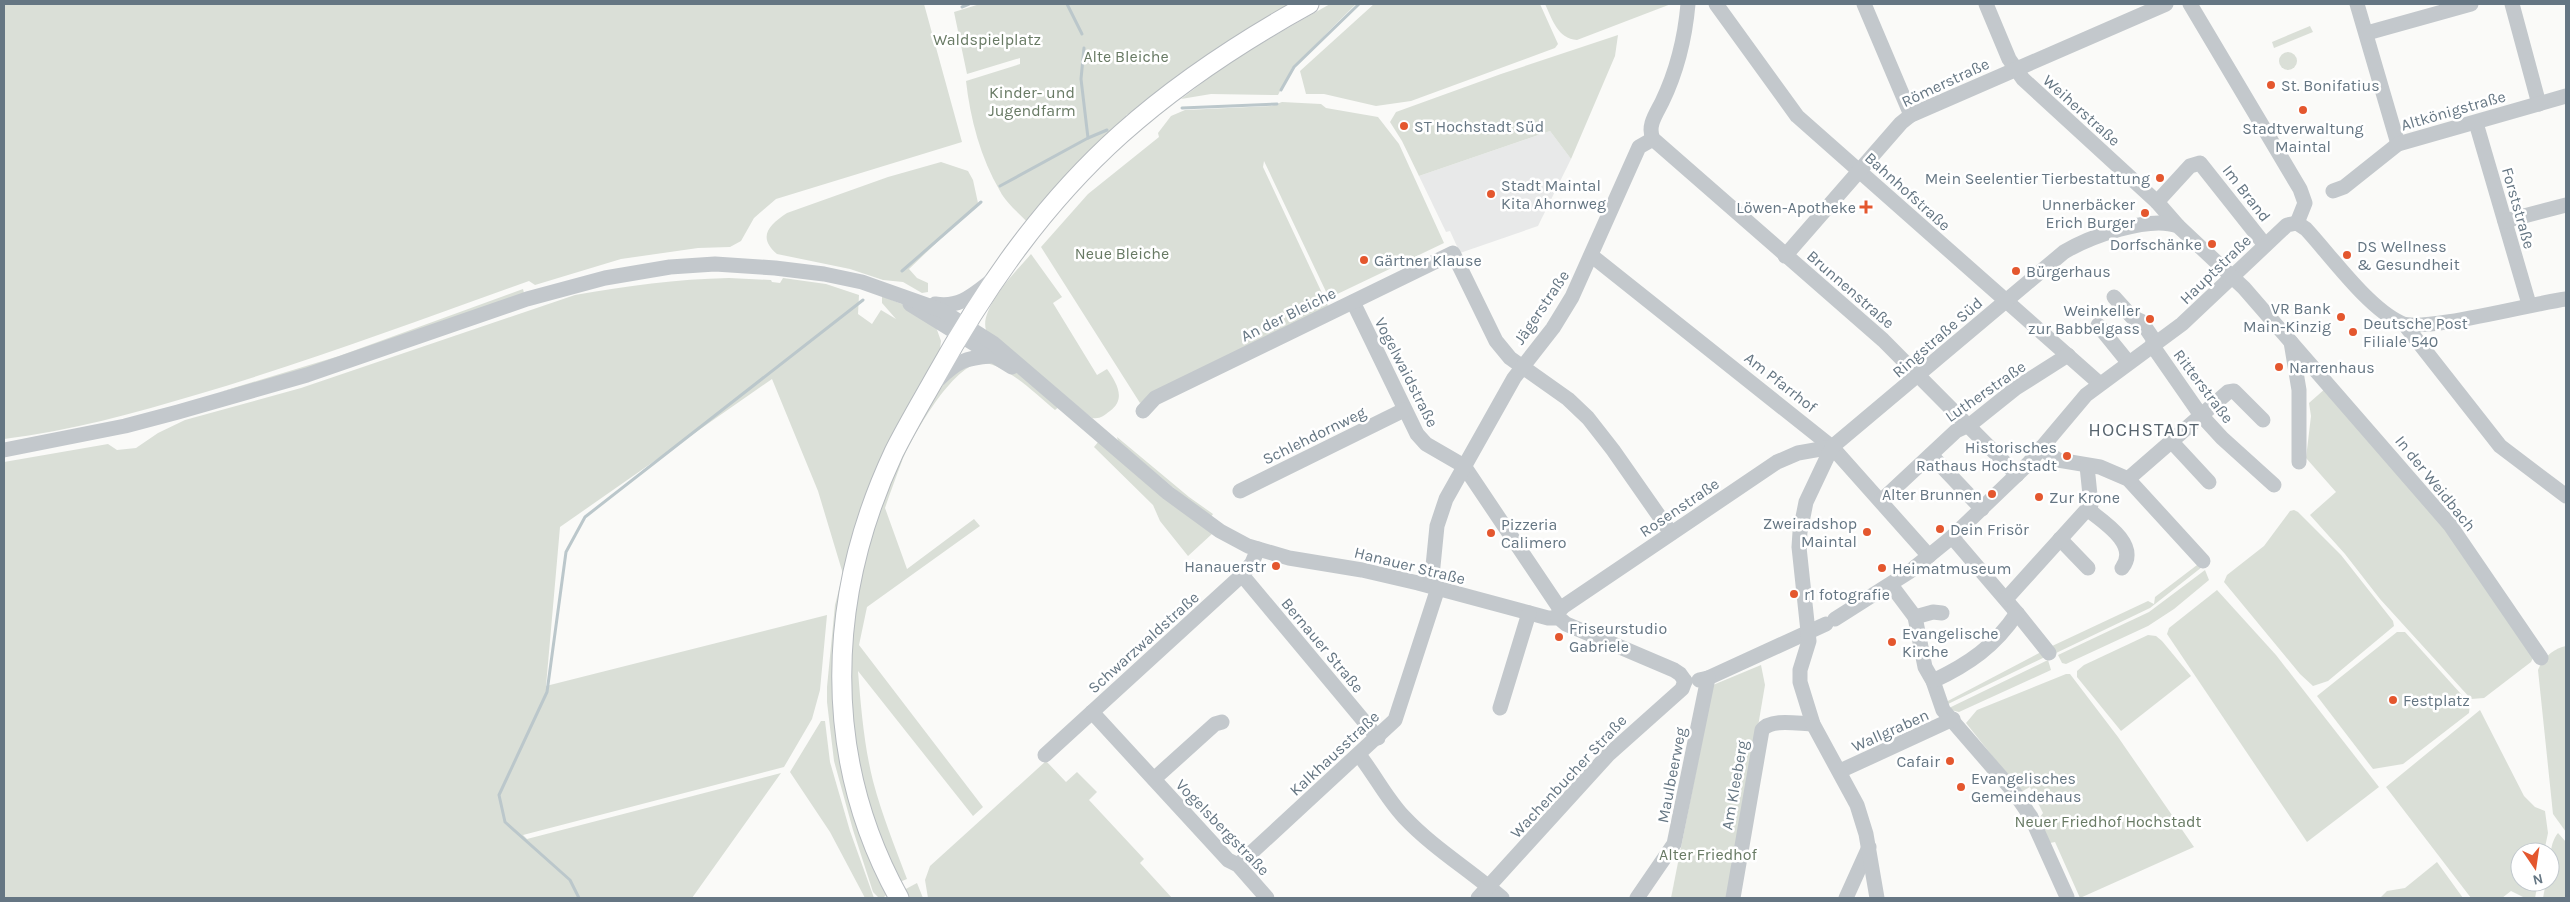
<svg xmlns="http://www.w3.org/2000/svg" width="2570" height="902" font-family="Karla,sans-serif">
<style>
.built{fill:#e8e9e9}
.green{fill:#dadfd7}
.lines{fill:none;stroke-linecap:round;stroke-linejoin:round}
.stream{stroke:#bbc7cb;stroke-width:3}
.major-casing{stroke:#b5babe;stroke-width:21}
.minor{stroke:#c3c8cc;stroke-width:15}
.major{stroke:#fff;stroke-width:19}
.poi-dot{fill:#e4572e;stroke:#fff;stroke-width:2}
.labels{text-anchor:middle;stroke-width:5;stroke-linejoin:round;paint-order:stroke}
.park-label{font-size:16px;fill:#687a64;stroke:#fff}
.street-label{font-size:16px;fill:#657683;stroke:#fff}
.poi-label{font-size:16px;fill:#657683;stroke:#fff;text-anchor:start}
.quarter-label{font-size:19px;letter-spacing:1px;fill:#57646e;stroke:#fff}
</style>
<rect width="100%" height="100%" fill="#fafaf8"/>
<path class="built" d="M1550 131 1571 159 1538 226 1460 253 1450 231 1446 232 1419 176Z"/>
<g class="green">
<path d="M4 4H924L962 142 776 199 754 218 741 241 730 247 698 248 621 259 535 285 529 281C419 320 311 361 199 394 135 413 70 431 4 439Z"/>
<path d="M980 4H1288L1221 48 1143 110 1126 115 1128 123 1028 223C1019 213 1006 203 1000 191 981 159 970 118 966 81L1020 64V58L967 74 954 12Z"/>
<path d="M1330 4H1356L1292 68 1278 95 1211 94 1181 99 1232 60Z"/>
<path d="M1374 4H1540L1558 44 1555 48 1411 101 1376 106 1324 94H1306L1300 71Z"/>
<path d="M1545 4H1671L1577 40C1558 39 1552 19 1545 4Z"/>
<path d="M2310 26 2313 32 2274 48 2272 42Z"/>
<path d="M1618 35 1615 56 1571 159 1550 131 1419 176 1402 141 1390 122 1396 112 1501 74Z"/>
<circle cx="2288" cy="61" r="9"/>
<path d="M1282 102 1321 104 1326 108 1378 117 1399 144 1444 243 1329 298 1264 161 1263 167 1329 308 1140 403 1041 247 1088 194 1159 137 1158 133 1171 116 1185 110 1271 106Z"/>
<path d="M941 162 968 171 973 180 978 203 909 269 917 278 928 283V292L922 293 903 282 883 280 850 269 777 254C757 237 769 225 787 213L888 177Z"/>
<path d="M1031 254 1062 297 1053 303 1097 375 1107 369C1116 382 1127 399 1110 411 1103 416 1101 419 1092 418L993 339C991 337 987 333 986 330 979 308 1018 269 1031 254Z"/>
<path d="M729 278 771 280 772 282 780 283 783 278 826 284 859 295 858 314 872 324 881 310 896 319 882 303V296L909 307 936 327 941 341 940 349 904 416 871 500 838 701 890 891 883 898H879L873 892 853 830 834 761 827 702V687L835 605 843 574 818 491 772 379 560 527 546 686 827 615 820 690 812 719 784 767 523 835 527 839 781 773 692 898H4V462L108 444 117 450 136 448 158 433 185 420 301 388 575 295C626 286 677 279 729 278Z"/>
<path d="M523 289 525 297 306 371 220 392 339 356Z"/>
<path d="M971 361 1000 364 1021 375 1060 406 1055 410C1038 396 1008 366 985 363 955 359 912 437 902 461 896 477 890 493 885 508L907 569 974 519 980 526 867 607 859 645 983 807 973 816 858 671C861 708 864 745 873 781 882 815 895 847 907 879L897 883 867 812 848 699 856 595 881 503 918 422 945 382Z"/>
<path d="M2326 388 2442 523 2533 658 2531 662 2484 698 2471 699 2380 599 2345 554 2310 515 2336 492 2306 458 2311 416 2309 403Z"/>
<path d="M1117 437 1189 497 1213 514 1211 517 1188 500 1118 441Z"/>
<path d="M1099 441 1213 533 1188 556 1160 521 1153 505 1094 447Z"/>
<path d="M2294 510 2298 512 2341 555 2393 621 2394 626 2328 681 2313 686 2300 674 2224 582 2227 575 2264 546 2290 511Z"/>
<path d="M2201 562 2202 567 2150 608 2054 654 2050 647 2148 601 2154 604 2155 597Z"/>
<path d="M2205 570 2209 580 2174 609 2148 626 2066 664 2062 663 2058 655 2149 612Z"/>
<path d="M2217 590 2276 655 2379 787 2307 842 2167 634 2169 628Z"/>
<path d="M2397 632H2405L2470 704 2469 713 2403 764 2373 769 2317 696Z"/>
<path d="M2148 635 2156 636 2162 641 2191 676 2121 731 2077 677V671L2084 665Z"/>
<path d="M2566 646V832L2553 814 2538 670C2543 658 2554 648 2566 646Z"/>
<path d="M2043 651 2045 657 1948 704 1944 703Z"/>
<path d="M2048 660 2051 670 1959 712 1951 710V707Z"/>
<path d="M1761 665 1765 685 1729 898H1671L1713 685Z"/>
<path d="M2066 674H2070L2118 737 2194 847 2080 898 2055 842 2050 843 2038 820 2043 813 2030 787 2021 792 1966 723 1977 710Z"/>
<path d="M2480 710 2524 796 2535 807 2545 811 2548 833 2544 852H2520V882H2538L2535 898H2525L2511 891 2502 898H2471L2386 787Z"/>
<path d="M821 721H825L830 762 850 831 874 898H865L830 832 790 772Z"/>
<path d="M1046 761 1066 782 1077 772 1097 792 1089 800 1144 859 1140 863 1172 898H928L925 880 930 866Z"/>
<path d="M2558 833 2566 842V898H2543L2546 882H2550C2550 867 2548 845 2558 833Z"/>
<path d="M2437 862 2463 898H2380L2387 891 2405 888Z"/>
<path d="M917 883 923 898H906L902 891Z"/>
</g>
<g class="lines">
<g class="stream">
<path d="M1067 4 1082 34"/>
<path d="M962 7 969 4"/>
<path d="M1084 48 1081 79 1088 138"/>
<path d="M1281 90 1294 67 1359 4"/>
<path d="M1182 108 1277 104"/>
<path d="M1000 186 1088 138 1107 130"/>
<path d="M902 271 981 202"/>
<path d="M579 898 570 880 505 822 499 795 547 692 566 552 585 517 863 300"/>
</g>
<g class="major-casing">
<path id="major" d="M899 898C821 757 826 597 894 452 907 426 922 401 936 376 986 286 1044 203 1121 134 1178 83 1242 41 1309 4"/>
</g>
<g class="minor">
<path d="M1688 4C1685 38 1677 71 1662 102 1656 114 1647 126 1653 139L1883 340 2017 475"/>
<path d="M1716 4 1797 116 2099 383"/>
<path d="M1864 4 1911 115"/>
<path d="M1986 4 2009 59 2023 79 2157 202 2178 226"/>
<path d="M2190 4 2300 189 2305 203 2297 223"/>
<path d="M2357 4 2398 144"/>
<path d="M2512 4 2539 104"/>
<path d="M2367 33 2471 4"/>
<path d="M2476 123 2529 304"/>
<path d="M2333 191 2344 187 2398 144 2566 96"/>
<path d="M2157 202 2190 166 2200 163 2265 245"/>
<path d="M2505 221 2566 205"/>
<path d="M2297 223 2306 229C2331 256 2368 308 2401 323 2423 333 2534 303 2566 299"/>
<path d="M1592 256 1832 447 1929 556"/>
<path d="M1785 256 1901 123 1911 115 2166 4"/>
<path d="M2114 297 2132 317 2141 321 2156 343"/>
<path d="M1353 302 1417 434 1426 444 1464 466 1560 609"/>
<path d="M910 304 1012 367"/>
<path d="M935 304C959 308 972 296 990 282"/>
<path d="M2098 325 2128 362"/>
<path d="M2405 325 2500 446 2566 496"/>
<path d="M2291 342 2299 390V462"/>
<path d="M2152 345 2200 414 2222 438 2274 485"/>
<path d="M939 379C958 361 965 358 991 356"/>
<path d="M1143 411 1155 398 1453 253 1496 341 1510 358 1568 399 1588 418 1613 450 1671 533"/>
<path d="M2171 441 2209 482"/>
<path d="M2041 448 2058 460 2100 467 2128 479 2203 561"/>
<path d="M4 450 125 426 178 412 307 375 527 299 605 278 670 267 715 264 775 268 824 274 862 282 941 310 993 343 1168 493 1220 531 1248 546 1289 558 1362 570 1418 583 1548 618H1559L1566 624 1674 670 1680 674 1685 681"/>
<path d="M1931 455 1982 509"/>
<path d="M2128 479 2228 392 2234 391 2263 420"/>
<path d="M1240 491 1404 410"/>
<path d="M1881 501 1956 431 1971 424 2016 388 2068 355"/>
<path d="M2087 509C2104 522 2140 545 2122 568"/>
<path d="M1952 537 2017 613 2049 653"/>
<path d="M2060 539 2088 568"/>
<path d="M1242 575 1378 738"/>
<path d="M1891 585 1915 617 1925 667 1933 681 1943 710 2014 792 2031 817 2067 897"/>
<path d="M1431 586 1437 526 1446 499 1514 378 1553 328 1572 297 1639 147 1653 139"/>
<path d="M2006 599 2091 505 2087 466"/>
<path d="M1558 617 1559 611 1564 606 1777 462 1798 453 1832 447"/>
<path d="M1915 617 1933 612 1942 613"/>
<path d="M1835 619 1909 572 1952 537 2028 464 2086 395 2182 324 2287 225 2297 223"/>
<path d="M1699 680 1708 678 1826 624"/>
<path d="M1933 681C1969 664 1995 646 2017 613"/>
<path d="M1500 708 1529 613"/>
<path d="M1092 712 1228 860 1238 865 1267 898"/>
<path d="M1045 755 1242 575 1252 563 1258 549"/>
<path d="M1359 755C1375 775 1386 798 1404 817 1433 848 1470 870 1502 898"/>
<path d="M1840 771 1953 719"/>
<path d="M1154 779 1215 724 1222 722"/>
<path d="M1238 865 1395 720 1438 588"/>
<path d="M1478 898 1608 755 1682 689 1685 681"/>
<path d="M1637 898 1674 844 1708 678"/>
<path d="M1733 898 1762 730C1771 718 1799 724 1813 724"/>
<path d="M1846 898 1869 847"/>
<path d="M1877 898 1866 834 1857 805 1813 724 1800 682V670L1809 641 1799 547 1800 532 1806 502 1832 447 2064 252C2089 237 2149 215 2178 226L2244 288 2450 525 2541 658"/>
</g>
<use href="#major" class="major"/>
</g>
<g class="poi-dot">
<circle cx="2271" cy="85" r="5"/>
<circle cx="2303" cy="110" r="5"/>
<circle cx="1404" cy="126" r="5"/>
<circle cx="2160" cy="178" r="5"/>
<circle cx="1491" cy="194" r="5"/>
<path d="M1863.5 199.5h5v5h5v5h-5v5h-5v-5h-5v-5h5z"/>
<circle cx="2145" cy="213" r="5"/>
<circle cx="2212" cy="244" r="5"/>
<circle cx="2347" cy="255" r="5"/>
<circle cx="1364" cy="260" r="5"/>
<circle cx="2016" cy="271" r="5"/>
<circle cx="2341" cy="317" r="5"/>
<circle cx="2150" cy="319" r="5"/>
<circle cx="2353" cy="332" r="5"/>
<circle cx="2279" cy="367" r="5"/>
<circle cx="2067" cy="456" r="5"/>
<circle cx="1992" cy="494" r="5"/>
<circle cx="2039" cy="497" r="5"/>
<circle cx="1940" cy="529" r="5"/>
<circle cx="1867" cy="532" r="5"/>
<circle cx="1491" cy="533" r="5"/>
<circle cx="1276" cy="566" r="5"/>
<circle cx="1882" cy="568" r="5"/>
<circle cx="1794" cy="594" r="5"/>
<circle cx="1559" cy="637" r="5"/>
<circle cx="1892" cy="642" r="5"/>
<circle cx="2393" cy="700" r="5"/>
<circle cx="1950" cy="761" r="5"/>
<circle cx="1961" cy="787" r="5"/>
</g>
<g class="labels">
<g class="park-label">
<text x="987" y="45">Waldspielplatz</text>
<text x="1126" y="62">Alte Bleiche</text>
<text x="1032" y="98">Kinder- und<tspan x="1032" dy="18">Jugendfarm</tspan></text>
<text x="1122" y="259">Neue Bleiche</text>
<text x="2108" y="827">Neuer Friedhof Hochstadt</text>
<text x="1708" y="860">Alter Friedhof</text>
</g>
<g class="street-label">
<text transform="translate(1945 82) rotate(-25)" y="6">Römerstraße</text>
<text transform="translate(2082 110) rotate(42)" y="6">Weiherstraße</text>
<text transform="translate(2453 110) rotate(-16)" y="6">Altkönigstraße</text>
<text transform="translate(1908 191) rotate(42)" y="6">Bahnhofstraße</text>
<text transform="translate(2247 193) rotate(52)" y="6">Im Brand</text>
<text transform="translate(2519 208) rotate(74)" y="6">Forststraße</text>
<text transform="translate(2215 269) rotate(-44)" y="6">Hauptstraße</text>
<text transform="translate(1851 289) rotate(41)" y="6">Brunnenstraße</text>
<text transform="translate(1541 307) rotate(-56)" y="6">Jägerstraße</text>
<text transform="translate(1288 314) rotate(-26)" y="6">An der Bleiche</text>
<text transform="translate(1937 337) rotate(-41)" y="6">Ringstraße Süd</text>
<text transform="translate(1407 372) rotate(63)" y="6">Vogelwaidstraße</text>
<text transform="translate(1781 382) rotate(38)" y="6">Am Pfarrhof</text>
<text transform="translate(2204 386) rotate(53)" y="6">Ritterstraße</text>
<text transform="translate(1985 391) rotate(-35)" y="6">Lutherstraße</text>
<text transform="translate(1314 435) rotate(-26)" y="6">Schlehdornweg</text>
<text transform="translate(2436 483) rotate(51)" y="6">In der Weidbach</text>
<text transform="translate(1679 507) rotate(-34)" y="6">Rosenstraße</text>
<text transform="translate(1410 565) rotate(14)" y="6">Hanauer Straße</text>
<text transform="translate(1143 642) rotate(-42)" y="6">Schwarzwaldstraße</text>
<text transform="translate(1323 645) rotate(50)" y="6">Bernauer Straße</text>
<text transform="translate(1890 730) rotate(-24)" y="6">Wallgraben</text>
<text transform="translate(1334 753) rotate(-43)" y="6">Kalkhausstraße</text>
<text transform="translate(1671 775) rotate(-79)" y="6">Maulbeerweg</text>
<text transform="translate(1568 776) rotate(-47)" y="6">Wachenbucher Straße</text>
<text transform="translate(1734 785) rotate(-80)" y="6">Am Kleeberg</text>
<text transform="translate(1223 827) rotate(46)" y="6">Vogelsbergstraße</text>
</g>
<g class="poi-label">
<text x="2281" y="91">St. Bonifatius</text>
<text x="1414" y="132">ST Hochstadt Süd</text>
<text x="2303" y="134" text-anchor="middle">Stadtverwaltung<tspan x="2303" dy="18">Maintal</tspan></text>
<text x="2150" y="184" text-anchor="end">Mein Seelentier Tierbestattung</text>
<text x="1501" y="191">Stadt Maintal<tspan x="1501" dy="18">Kita Ahornweg</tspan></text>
<text x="2135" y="210" text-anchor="end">Unnerbäcker<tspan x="2135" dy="18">Erich Burger</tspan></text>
<text x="1856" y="213" text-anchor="end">Löwen-Apotheke</text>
<text x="2202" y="250" text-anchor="end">Dorfschänke</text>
<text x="2357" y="252">DS Wellness<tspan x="2357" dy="18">&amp; Gesundheit</tspan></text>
<text x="1374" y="266">Gärtner Klause</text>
<text x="2026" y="277">Bürgerhaus</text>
<text x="2331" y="314" text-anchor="end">VR Bank<tspan x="2331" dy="18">Main-Kinzig</tspan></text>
<text x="2140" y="316" text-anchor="end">Weinkeller<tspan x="2140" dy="18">zur Babbelgass</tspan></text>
<text x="2363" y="329">Deutsche Post<tspan x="2363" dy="18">Filiale 540</tspan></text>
<text x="2289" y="373">Narrenhaus</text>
<text x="2057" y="453" text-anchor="end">Historisches<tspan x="2057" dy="18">Rathaus Hochstadt</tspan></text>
<text x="1982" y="500" text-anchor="end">Alter Brunnen</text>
<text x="2049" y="503">Zur Krone</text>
<text x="1857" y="529" text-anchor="end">Zweiradshop<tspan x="1857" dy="18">Maintal</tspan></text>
<text x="1501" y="530">Pizzeria<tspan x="1501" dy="18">Calimero</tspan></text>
<text x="1950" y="535">Dein Frisör</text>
<text x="1266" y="572" text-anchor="end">Hanauerstr</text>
<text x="1892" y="574">Heimatmuseum</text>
<text x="1804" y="600">r1 fotografie</text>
<text x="1569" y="634">Friseurstudio<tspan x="1569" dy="18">Gabriele</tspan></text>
<text x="1902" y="639">Evangelische<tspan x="1902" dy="18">Kirche</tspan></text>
<text x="2403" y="706">Festplatz</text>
<text x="1940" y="767" text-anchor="end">Cafair</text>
<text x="1971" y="784">Evangelisches<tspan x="1971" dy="18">Gemeindehaus</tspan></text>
</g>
<g class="quarter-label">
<text x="2144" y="436">HOCHSTADT</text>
</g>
</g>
<rect width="2570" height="902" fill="none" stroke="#657683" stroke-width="10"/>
<g transform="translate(2535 867) rotate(167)"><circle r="24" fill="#ffffff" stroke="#c1c8cd"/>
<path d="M0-4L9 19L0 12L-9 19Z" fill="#e4572e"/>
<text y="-8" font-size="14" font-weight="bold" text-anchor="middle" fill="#657683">N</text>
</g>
</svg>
